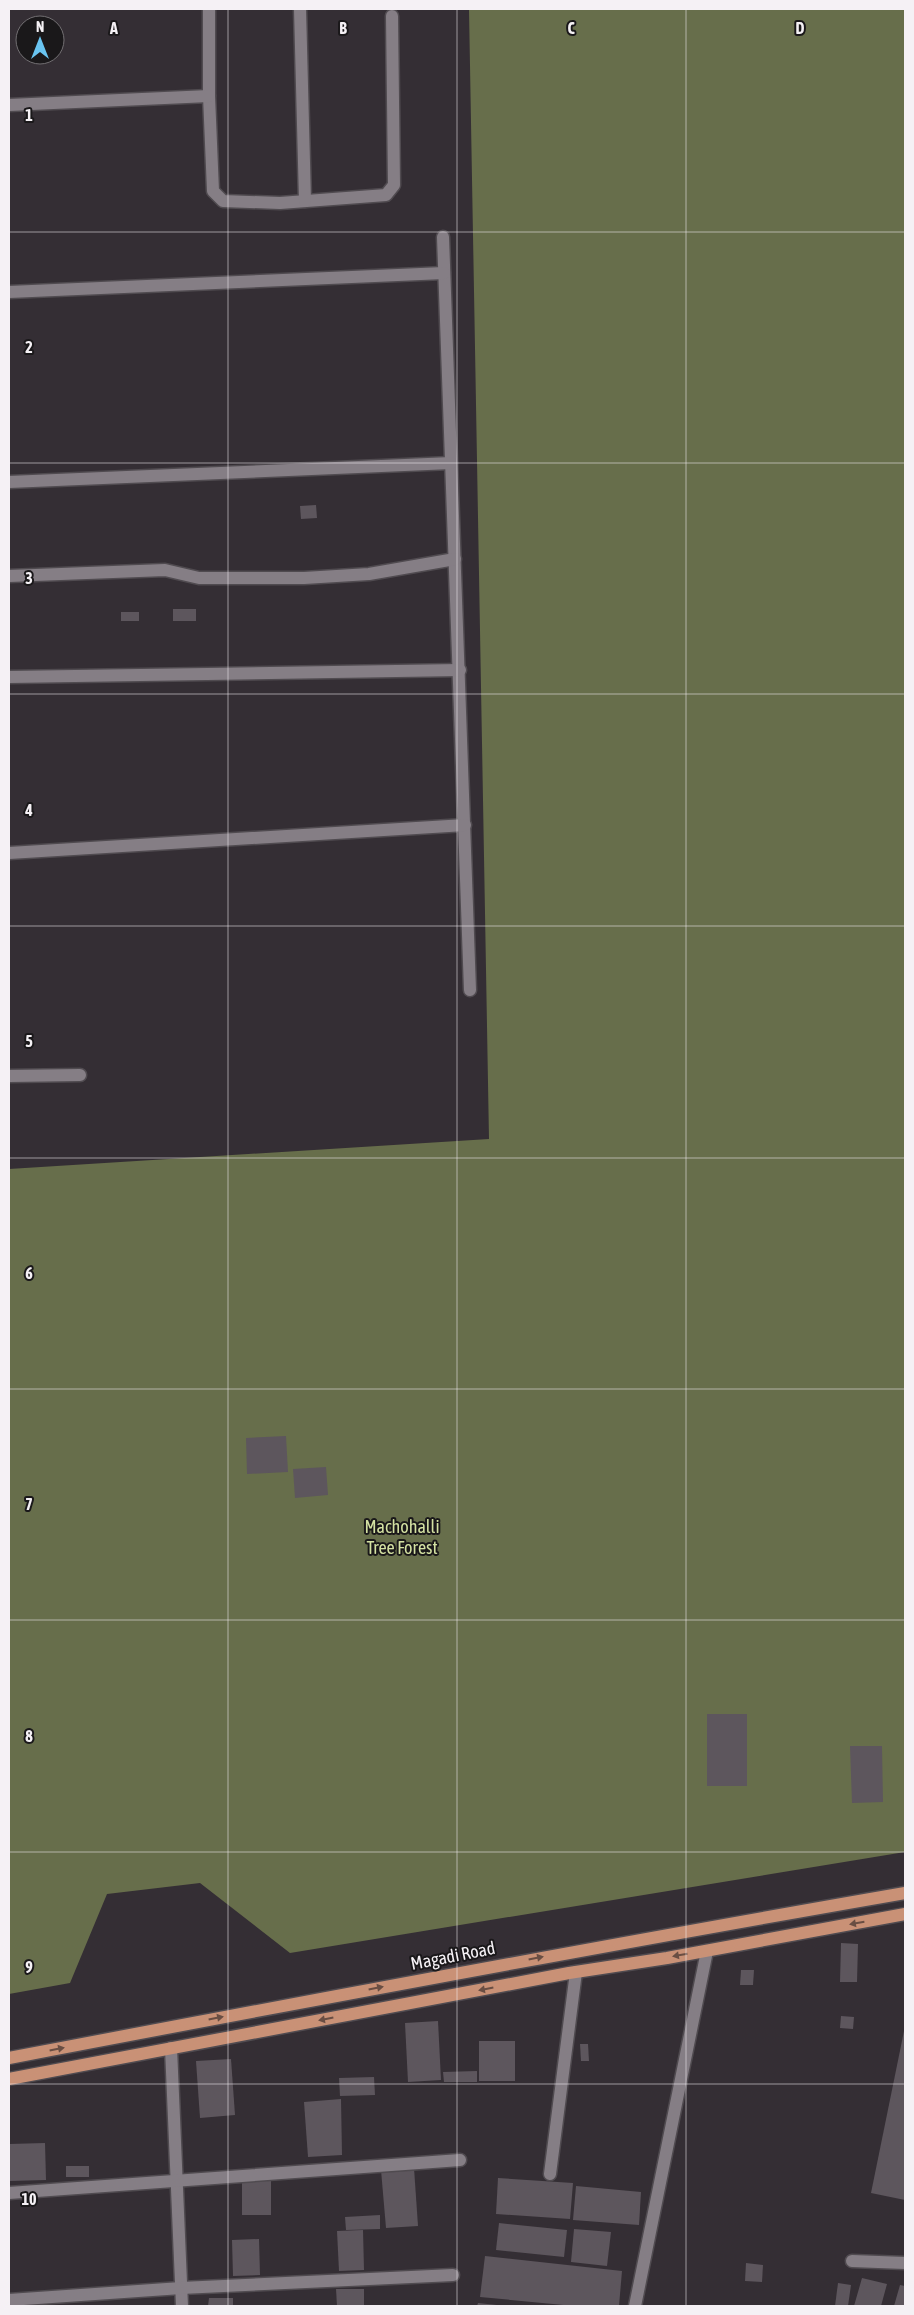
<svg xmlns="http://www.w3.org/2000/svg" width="914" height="2315" font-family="'Asap Condensed',sans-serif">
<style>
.forest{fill:#676e4b}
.building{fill:#5d565d}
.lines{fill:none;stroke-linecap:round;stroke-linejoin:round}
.minor-casing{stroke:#504b50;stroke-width:15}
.major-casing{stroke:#504b50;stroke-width:15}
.minor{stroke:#857e85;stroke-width:12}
.major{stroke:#c99176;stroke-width:12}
.oneway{fill:#694e43}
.grid{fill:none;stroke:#f5f1f5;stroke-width:1;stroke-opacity:0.55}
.labels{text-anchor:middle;stroke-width:4;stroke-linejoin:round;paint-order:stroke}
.park-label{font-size:18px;fill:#d4e1a2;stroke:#1a181a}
.street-label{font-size:18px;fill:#f5f1f5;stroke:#1a181a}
.grid-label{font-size:16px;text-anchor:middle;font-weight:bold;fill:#f5f1f5;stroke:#1a181a;stroke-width:4;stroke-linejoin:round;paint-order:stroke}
</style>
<rect width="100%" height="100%" fill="#342e34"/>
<path class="forest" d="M469 9H905V1852L290 1953 200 1883 107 1894 70 1983 9 1994V1169L489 1139Z"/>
<g class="building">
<path d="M316 505 317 518 301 519 300 506Z"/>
<rect x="173" y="609" width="23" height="12"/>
<rect x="121" y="612" width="18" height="9"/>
<path d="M286 1436 288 1472 247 1474 246 1438Z"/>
<path d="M326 1467 328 1495 295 1498 293 1469Z"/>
<rect x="707" y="1714" width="40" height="72"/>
<path d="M850 1746H882L883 1802 852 1803Z"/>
<path d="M841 1943 858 1944 857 1982H840Z"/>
<path d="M741 1970H754L753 1985H740Z"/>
<path d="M841 2016 854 2017 853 2029 840 2028Z"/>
<path d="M438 2021 441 2080 408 2082 405 2023Z"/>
<path d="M904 2031H905V2200L871 2193Z"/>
<rect x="479" y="2041" width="36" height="40"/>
<path d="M580 2044H588L589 2061H581Z"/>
<path d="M231 2059 235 2115 200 2118 196 2061Z"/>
<path d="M477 2071V2082H444L443 2072Z"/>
<path d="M374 2077 375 2095 340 2096 339 2078Z"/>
<path d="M341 2099 342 2155 308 2157 304 2102Z"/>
<path d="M45 2143 46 2180 9 2181V2144Z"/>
<rect x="66" y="2166" width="23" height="11"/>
<path d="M414 2168 418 2226 386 2228 381 2170Z"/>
<path d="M498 2178 573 2183 570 2219 496 2214Z"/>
<path d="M242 2179 271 2180V2215H242Z"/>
<path d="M576 2186 641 2192 639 2225 573 2220Z"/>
<path d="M380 2215V2229L346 2230 345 2217Z"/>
<path d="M499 2223 567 2230 564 2257 496 2250Z"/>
<path d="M574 2229 611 2232 607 2266 571 2262Z"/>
<path d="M363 2230 364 2270 339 2271 337 2231Z"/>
<path d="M259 2239 260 2275 233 2276 232 2240Z"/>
<path d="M485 2256 622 2271 619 2306H574L480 2297Z"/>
<path d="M746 2263 763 2265 762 2282 745 2281Z"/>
<path d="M862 2278 887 2284 881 2306H854Z"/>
<path d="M838 2283 851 2285 848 2306H835Z"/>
<path d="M900 2285 905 2286V2306H894Z"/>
<path d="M336 2289H364V2306H337Z"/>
<path d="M209 2298H233V2306H208Z"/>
<path d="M478 2303 497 2305V2306H477Z"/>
</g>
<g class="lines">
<g class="minor-casing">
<g id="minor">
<path d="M209 9V96L213 191 223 201 280 203 386 195 394 185 392 16"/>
<path d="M300 9 305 201"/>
<path d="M9 105 209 96"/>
<path d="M443 237 470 990"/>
<path d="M9 292 444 273"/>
<path d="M9 482 451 463"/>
<path d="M9 576 165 570 199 578H304L369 574 455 559"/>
<path d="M9 677 460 670"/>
<path d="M9 853 465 825"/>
<path d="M9 1076 80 1075"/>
<path d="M171 2048 182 2306"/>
<path d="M550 2174 576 1972"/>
<path d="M9 2193 460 2160"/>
<path d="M852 2261 905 2263"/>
<path d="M9 2300 181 2288 453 2275"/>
<path d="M635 2306 707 1951"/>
</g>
</g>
<g class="major-casing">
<g id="major">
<path d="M9 2058C307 2001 606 1945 905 1893"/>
<path d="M9 2079 569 1973 667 1958 905 1914"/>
</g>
</g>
<use href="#minor" class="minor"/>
<use href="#major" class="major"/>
</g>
<defs><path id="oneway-solid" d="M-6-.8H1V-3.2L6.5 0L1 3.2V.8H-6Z" transform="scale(1.25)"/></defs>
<g class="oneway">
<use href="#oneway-solid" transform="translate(857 1923) rotate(170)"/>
<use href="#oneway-solid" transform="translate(680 1955) rotate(170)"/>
<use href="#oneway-solid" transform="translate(536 1958) rotate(-11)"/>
<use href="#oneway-solid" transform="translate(376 1988) rotate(-11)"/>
<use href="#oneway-solid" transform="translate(486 1989) rotate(169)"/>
<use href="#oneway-solid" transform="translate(216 2018) rotate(-11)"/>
<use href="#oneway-solid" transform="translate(326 2019) rotate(169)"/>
<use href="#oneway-solid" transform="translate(57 2049) rotate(-11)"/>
</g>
<path class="grid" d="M228 9V2306M457 9V2306M686 9V2306M9 232H905M9 463H905M9 694H905M9 926H905M9 1158H905M9 1389H905M9 1620H905M9 1852H905M9 2084H905"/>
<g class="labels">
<g class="park-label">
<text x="402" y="1533">Machohalli<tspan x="402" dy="21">Tree Forest</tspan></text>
</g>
<g class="street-label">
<text transform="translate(453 1956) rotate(-11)" y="6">Magadi Road</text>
</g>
</g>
<g class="grid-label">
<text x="114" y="34">A</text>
<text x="343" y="34">B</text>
<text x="571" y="34">C</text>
<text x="800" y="34">D</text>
<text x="29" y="121">1</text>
<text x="29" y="353">2</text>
<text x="29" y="584">3</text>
<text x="29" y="816">4</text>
<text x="29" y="1047">5</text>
<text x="29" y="1279">6</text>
<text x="29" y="1510">7</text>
<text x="29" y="1742">8</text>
<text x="29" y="1973">9</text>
<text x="29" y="2205">10</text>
</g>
<rect width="914" height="2315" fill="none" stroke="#f5f1f5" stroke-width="20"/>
<g transform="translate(40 40)"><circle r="24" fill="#1a181a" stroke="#726f72"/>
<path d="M0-4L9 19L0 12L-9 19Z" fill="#69c4f1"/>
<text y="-8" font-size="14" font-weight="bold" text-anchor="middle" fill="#f5f1f5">N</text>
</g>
</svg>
